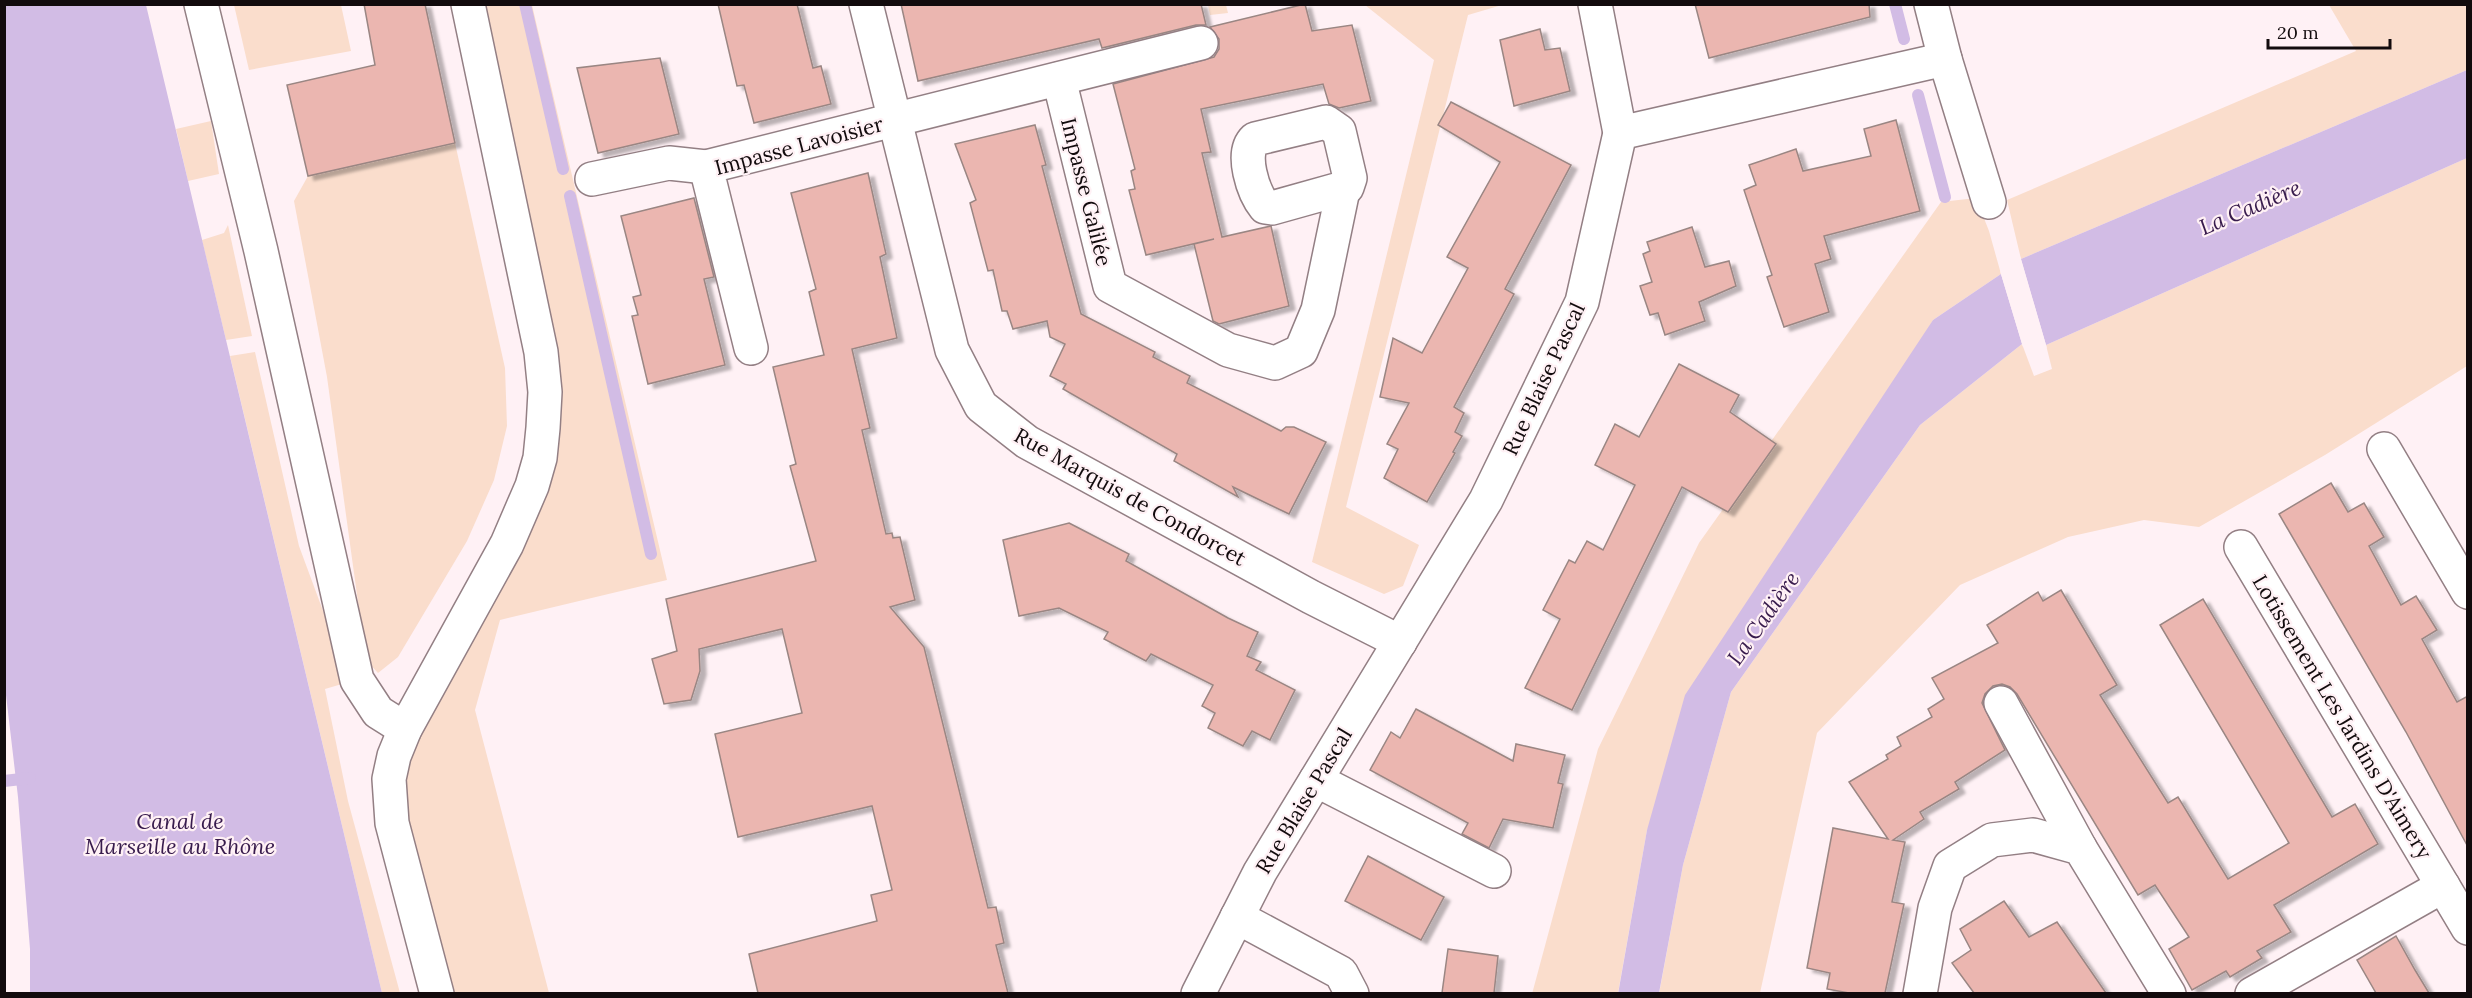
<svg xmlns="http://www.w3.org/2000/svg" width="2472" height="998" font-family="Lora,serif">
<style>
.green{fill:#faddcc}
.water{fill:#d2bce5}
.pier{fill:#fff1f5}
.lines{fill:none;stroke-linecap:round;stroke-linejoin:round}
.stream{stroke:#d2bce5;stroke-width:12}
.building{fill:#ebb6b0;stroke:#9a8683;stroke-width:1.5;filter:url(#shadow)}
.minor-casing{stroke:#937f84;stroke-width:36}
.minor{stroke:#fff;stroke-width:33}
.labels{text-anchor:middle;stroke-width:4.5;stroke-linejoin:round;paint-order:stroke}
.street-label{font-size:21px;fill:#120b0d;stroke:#fff1f5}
.water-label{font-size:22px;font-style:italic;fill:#381b4d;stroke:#fff1f5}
</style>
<defs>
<filter id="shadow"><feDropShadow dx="6" dy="4" stdDeviation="1.5" flood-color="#0004"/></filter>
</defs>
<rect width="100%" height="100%" fill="#fff1f5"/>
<g class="green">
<path d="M234 5H341L351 51 249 70Z"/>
<path d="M482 5H532L667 580 500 620 475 710 549 993H453L405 815 404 779 413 747 516 563 538 516 553 466Z"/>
<path d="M1208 5H1226L1228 13 1210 15Z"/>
<path d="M1365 5H1502L1468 15 1346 507 1419 545 1403 586 1384 594 1312 562 1434 60Z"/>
<path d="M2329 5H2467V70L2021 259 2007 200 2356 51Z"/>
<path d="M211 121 219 174 188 181 176 129Z"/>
<path d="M455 143 505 368 507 426 494 480 467 541 398 657 378 673 366 660 327 377 294 201 308 176Z"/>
<path d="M2467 158V366L2325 455 2199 527 2144 520 2068 537 1960 585 1817 733 1760 993 1659 994 1683 865 1731 692 1920 425 2022 344 2034 376 2052 369 2046 345Z"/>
<path d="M1976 198 1989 231 2001 274 1933 320 1647 830 1618 993 1532 994 1598 749 1699 543 1941 202Z"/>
<path d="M228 225 252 336 226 340 202 240 224 233Z"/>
<path d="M255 352 299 546 329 627 342 684 325 689 348 801 400 993H382L230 356Z"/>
</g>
<g class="water">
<path d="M4 5H146L382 993H30V949L18 797 4 678Z"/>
<path d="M2467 70V158L2046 345 2021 259Z"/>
<path d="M2001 274 2022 344 1920 425 1731 692 1683 865 1659 993 1618 994 1647 830 1685 695 1933 320Z"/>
</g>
<g class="pier">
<path d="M2020 256 2046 345 2047 348 2043 346 2018 260Z"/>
<path d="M2000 271 2004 273 2014 308 2025 344 2023 347Z"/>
</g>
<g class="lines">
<g class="stream">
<path d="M525 4 563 169"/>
<path d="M1895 4 1904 39"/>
<path d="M1918 95 1945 197"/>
<path d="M570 196 651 554"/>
<path d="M4 781 30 778"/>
</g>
</g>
<g class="building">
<path d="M364 4H425L455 143 308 176 287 85 375 65Z"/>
<path d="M718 4H797L813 68 821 66 831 104 754 123 744 85 737 86Z"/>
<path d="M901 4H1201L1206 25H1196L1102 48 1099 39 918 81Z"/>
<path d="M1305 4 1312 31 1352 25 1371 101 1339 108 1329 104 1323 84 1201 109 1211 152 1202 153 1222 237 1271 226 1289 306 1219 324 1213 321 1194 244 1214 239 1146 255 1129 190 1135 189 1131 171 1135 169 1113 84 1214 57 1219 49V39L1210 27Z"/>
<path d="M1695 4H1869L1870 17 1709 58Z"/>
<path d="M1540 29 1545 50 1560 48 1570 91 1514 106 1500 40Z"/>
<path d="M660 58 679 134 598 153 577 68Z"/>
<path d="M1451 102 1571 165 1505 289 1514 294 1454 407 1464 413 1455 432 1462 436 1453 452 1455 453 1427 502 1384 478 1398 449 1387 444 1409 403 1380 397 1393 338 1422 353 1468 268 1447 257 1500 162 1438 125Z"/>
<path d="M1896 120 1920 211 1824 236 1831 259 1815 264 1829 312 1784 327 1767 277 1772 275 1744 190 1756 185 1749 165 1796 149 1803 171 1871 156 1864 129Z"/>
<path d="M1035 125 1046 165 1042 166 1081 314 1155 352 1153 357 1190 376 1187 383 1281 431 1286 427H1294L1326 442 1289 514 1233 487 1238 497 1174 461 1177 454 1063 389 1066 384 1050 376 1065 344 1050 337 1047 321 1013 329 1007 311H1002L993 270 988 271 970 203 976 200 955 144Z"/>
<path d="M868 173 886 254 880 257 897 338 852 349 870 428 862 430 886 534 892 533 893 538 900 537 915 600 890 607 924 647 988 908 996 907 1004 943 996 945 1008 993H758L749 954 877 921 871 895 892 890 872 806 738 837 715 734 802 713 782 629 699 649 700 671 691 700 664 704 652 659 677 651 666 599 816 561 790 466 796 464 773 367 824 355 809 292 816 289 791 193Z"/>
<path d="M694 198 714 277 704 279 725 365 648 384 632 316 638 315 633 297 641 295 621 216Z"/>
<path d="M1692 227 1705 267 1729 261 1736 286 1699 302 1705 321 1665 335 1658 313 1650 315 1640 286 1652 282 1643 254 1650 251 1647 242Z"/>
<path d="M1679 364 1739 395 1730 412 1776 444 1728 512 1682 487 1572 710 1525 688 1560 619 1543 610 1569 560 1575 563 1587 541 1603 550 1635 485 1595 465 1615 424 1639 437Z"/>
<path d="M2331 483 2348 512 2364 503 2384 537 2369 546 2401 605 2416 596 2437 630 2422 639 2457 702 2468 696V847L2406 732 2279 514Z"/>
<path d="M1069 523 1129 554 1126 561 1228 618 1258 632 1247 656 1261 662 1256 670 1295 690 1270 740 1252 731 1243 746 1208 728 1215 713 1202 706 1213 685 1151 654 1146 661 1104 639 1108 632 1059 608 1019 616 1003 540Z"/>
<path d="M2061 590 2117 685 2100 695 2168 803 2178 797 2228 879 2289 843 2160 625 2203 599 2332 817 2355 804 2378 844 2274 905 2291 932 2257 951 2262 958 2230 977 2226 971 2192 990 2169 949 2189 937 2155 885 2138 895 2017 694 2010 687 2002 684 1993 686 1985 694 1982 703 2005 750 1955 782 1959 789 1920 812 1924 819 1893 840 1905 842 1892 902 1904 904 1885 993H1849L1827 989 1830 973 1807 968 1833 828 1888 839 1849 782 1888 759 1886 755 1901 746 1897 737 1932 717 1928 709 1944 699 1932 678 1998 643 1987 625 2038 592 2043 601Z"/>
<path d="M1416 709 1513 761 1516 744 1565 755 1558 783 1563 784 1553 828 1503 819 1489 848 1462 834 1468 823 1370 770 1391 732 1400 738Z"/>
<path d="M1368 856 1444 897 1421 940 1345 901Z"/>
<path d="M2004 901 2029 937 2057 922 2106 993H1974L1952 963 1971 950 1960 929Z"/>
<path d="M2396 936 2415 970 2429 993H2376L2357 960Z"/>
<path d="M1448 949 1498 956 1494 993H1442Z"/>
</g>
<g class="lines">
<g class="minor-casing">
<g id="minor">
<path d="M201 4 261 251 357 680 378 712 405 729"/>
<path d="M866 4 952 350 981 406 1027 442 1311 597 1400 642"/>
<path d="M1595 4 1620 133"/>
<path d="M1931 4 1945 59"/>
<path d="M1059 79 1110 286 1228 350 1275 363 1301 351 1318 310 1343 190"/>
<path d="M1326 122 1339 131 1350 178 1347 187 1272 208 1265 207C1253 192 1240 153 1255 139Z"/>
<path d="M592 179 669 163 706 167"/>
<path d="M751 348 706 167 1201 43"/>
<path d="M2384 449 2468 592"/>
<path d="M2241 547 2443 886"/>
<path d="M2001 703 2080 848"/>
<path d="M1316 780 1494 871"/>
<path d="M1237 917 1341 973 1352 994"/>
<path d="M437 994 392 823 389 779 394 756 405 729 507 544 532 486 540 458 543 428 545 392 541 352 468 4"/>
<path d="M1198 994 1260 872 1486 500 1582 302 1620 133 1945 59 1989 202"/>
<path d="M1920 994 1935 908 1950 866 1992 840 2033 835 2080 848 2169 994"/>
<path d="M2252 994 2443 886 2468 928"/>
</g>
</g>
<use href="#minor" class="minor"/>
</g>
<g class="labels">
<g class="street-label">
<text transform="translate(799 146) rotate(-15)" y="7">Impasse Lavoisier</text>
<text transform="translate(1086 192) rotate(76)" y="7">Impasse Galilée</text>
<text transform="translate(1544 379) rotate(-65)" y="7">Rue Blaise Pascal</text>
<text transform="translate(1130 497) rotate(29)" y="7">Rue Marquis de Condorcet</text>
<text transform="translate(2342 717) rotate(59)" y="7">Lotissement Les Jardins D'Aimery</text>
<text transform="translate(1304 801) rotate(-59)" y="7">Rue Blaise Pascal</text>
</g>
<g class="water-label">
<text transform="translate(2250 207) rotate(-23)" y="8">La Cadière</text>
<text transform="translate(1763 618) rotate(-55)" y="8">La Cadière</text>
<text x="180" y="829">Canal de<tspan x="180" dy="25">Marseille au Rhône</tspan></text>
</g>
</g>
<rect width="2472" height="998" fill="none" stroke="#120b0d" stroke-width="12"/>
<path d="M2268 39v9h122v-9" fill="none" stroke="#120b0d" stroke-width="3"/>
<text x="2277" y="39" font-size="18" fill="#120b0d" stroke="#fff1f5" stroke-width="4.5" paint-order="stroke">20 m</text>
</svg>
